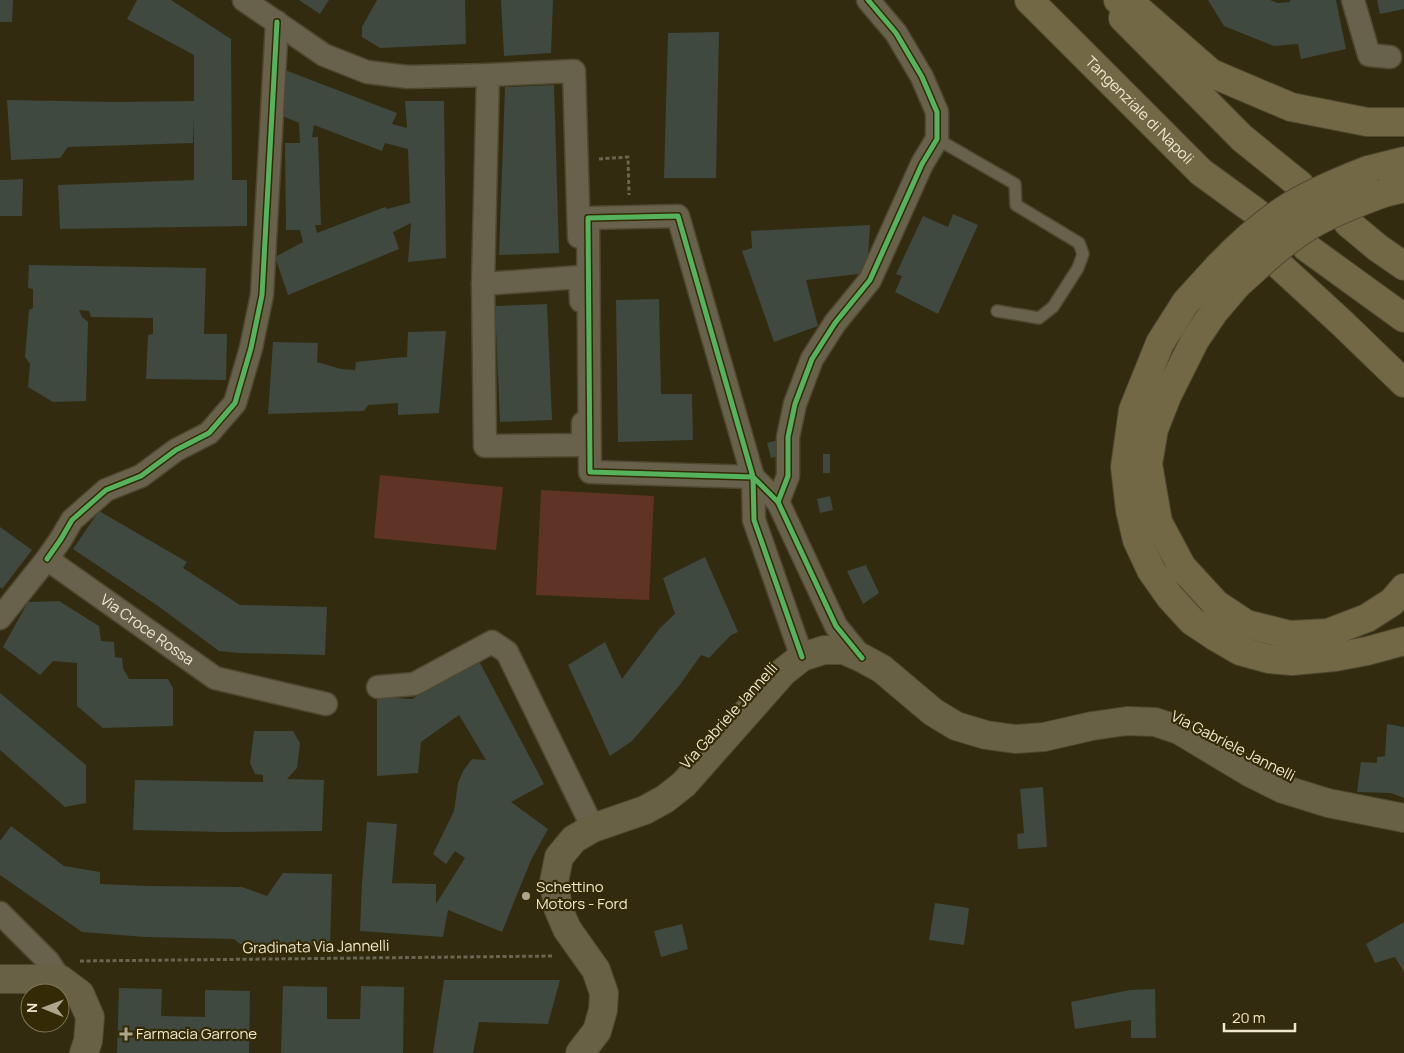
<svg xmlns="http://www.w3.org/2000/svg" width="1404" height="1053" font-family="Manrope,sans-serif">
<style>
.green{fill:#5f3427}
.building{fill:#3f493f;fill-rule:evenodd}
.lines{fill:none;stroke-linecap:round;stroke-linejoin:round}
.service-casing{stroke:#4e4830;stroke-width:14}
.minor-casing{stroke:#4e4830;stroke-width:25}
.secondary-casing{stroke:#4e4830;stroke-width:30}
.motorway-casing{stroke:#4e4830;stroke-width:30}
.path{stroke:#6a6551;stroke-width:3;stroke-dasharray:4 2.5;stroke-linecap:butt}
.service{stroke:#68614b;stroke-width:11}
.minor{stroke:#68614b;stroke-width:22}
.secondary{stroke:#686146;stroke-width:28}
.motorway{stroke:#726845;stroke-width:28}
.motorway-bridge-casing{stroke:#4e4830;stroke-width:30;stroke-linecap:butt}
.motorway-bridge{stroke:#726845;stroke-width:28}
.cycleway-casing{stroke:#342a05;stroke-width:8}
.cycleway{stroke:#56b35d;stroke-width:5}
.poi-dot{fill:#ada68c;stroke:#342a05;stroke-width:2}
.labels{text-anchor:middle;stroke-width:4.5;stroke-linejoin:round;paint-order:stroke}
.street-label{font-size:15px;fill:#efe8cf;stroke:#342a05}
.poi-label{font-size:15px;fill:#efe8cf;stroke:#342a05;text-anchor:start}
</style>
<rect width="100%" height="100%" fill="#322b0f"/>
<g class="green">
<path d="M380 475 503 487 496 550 374 538Z"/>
<path d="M541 490 654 496 649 600 536 595Z"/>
</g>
<g class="building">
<path d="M0 0H13L12 22H0Z"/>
<path d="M137 0H171L231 39 232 180H247V226L60 229 58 185 194 180V115L193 143 68 147 60 158 11 160 7 100 115 102 194 101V55L127 19Z"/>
<path d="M299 0H329L320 14Z"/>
<path d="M377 0H465L466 44 380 48 362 37V27Z"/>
<path d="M501 0H553L551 53 504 56Z"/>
<path d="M1208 0H1270L1278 3 1290 2V0H1336L1346 49 1301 59 1298 44 1274 46 1224 26Z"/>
<path d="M1377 0H1404V9L1380 14Z"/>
<path d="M719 32 716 178H664L668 33Z"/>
<path d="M285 70 397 113 392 124 407 128 405 101H444L446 258 408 262 411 223 393 232 399 249 288 295 275 257 303 242 300 230H286L285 143H300L299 123 278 114ZM314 125 382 151 385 143 408 149 410 203 387 209 385 207 317 233 315 225H321L318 137H312Z"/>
<path d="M554 85 559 253 499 255 505 87Z"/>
<path d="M23 179 22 216H0V180Z"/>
<path d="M953 214 978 225 938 314 895 292 902 276 896 274 923 216 948 227Z"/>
<path d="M870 225 867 273 806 280 818 326 774 342 742 251 752 248 751 231Z"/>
<path d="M29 265 206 268 204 334H227L226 380 146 379 148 335 153 334V318L91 317 89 311 79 310 82 317 88 322 86 401 53 402 28 387 30 364 25 357 29 310 33 308V289L28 288Z"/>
<path d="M659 299 661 394H692L693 440 618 442 616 300Z"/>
<path d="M547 304 552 420 500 422 495 306Z"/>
<path d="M446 331 439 413 398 415V403L368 405 364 411 268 414 273 342 318 343 317 362 341 369 355 370 356 362 393 358 407 357 408 332Z"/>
<path d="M778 440 782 455 771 458 767 443Z"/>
<rect x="823" y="454" width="7" height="19"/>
<path d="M830 496 833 510 820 513 817 499Z"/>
<path d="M99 511 187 562 183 568 240 605 327 607 325 655 239 653 219 651 158 606 73 549Z"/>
<path d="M0 527 32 550 2 589 0 587Z"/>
<path d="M705 557 738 632 731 635 709 658 701 655 679 686 632 741 610 756 568 665 605 642 622 679 660 628 675 614 663 578Z"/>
<path d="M866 565 879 593 863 604 847 571Z"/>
<path d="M59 601 99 626 101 641 114 642 115 657 122 658 123 668 129 679H168L173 688V726L103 728 77 706V663L53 661 40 675 3 647 28 602Z"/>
<path d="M479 661 544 784 511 802 548 829 531 860 502 932 448 910 443 937 360 931 362 883 367 822 397 824 392 883 436 884V904L465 858 455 851 446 864 433 854 454 811 458 783 463 771 472 759 486 760 459 715 421 742 418 773 377 776V697L412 699Z"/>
<path d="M0 693 86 765V803L65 807 0 750Z"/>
<path d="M1387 724 1404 727V798L1390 793 1357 792 1361 762 1377 763V757L1385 756Z"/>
<path d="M254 731H293L300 743 297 768 287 779 324 780 322 831 222 832 133 830 135 780 263 782V775L255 774 250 763Z"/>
<path d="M1043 787 1047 847 1018 849 1017 834 1024 833 1020 789Z"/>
<path d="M11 826 64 866 100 872V884L147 886 242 887 267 896 283 873 332 874 330 947 240 944 234 939 145 937 82 932 0 875V841Z"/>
<path d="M935 903 969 908 964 945 929 940Z"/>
<path d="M1404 922V972L1395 957 1375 963 1366 944Z"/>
<path d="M682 924 688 949 661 957 654 931Z"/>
<path d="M444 980H560L548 1024 479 1022 473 1053H433Z"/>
<path d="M283 986 327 987V1019H360L361 986 404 987 403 1053H281Z"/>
<path d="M119 988 162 989 161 1016 205 1017V990L250 991 249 1053H117Z"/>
<path d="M1155 989 1156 1038H1131V1020L1075 1029 1071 1002 1130 990Z"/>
</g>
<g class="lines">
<g class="service-casing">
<path id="service" d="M937 139 1015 184 1016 205 1079 243 1083 254 1078 268 1053 307 1039 318 997 311"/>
</g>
<g class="minor-casing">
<g id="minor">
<path d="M244 0 324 55 367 72 408 77 488 75"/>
<path d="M1353 0 1369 55 1390 57"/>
<path d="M579 237 574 71 488 75 483 284 485 446 583 445V423"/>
<path d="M483 284 580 277 581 301"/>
<path d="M778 502 788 476V437L795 404 812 359 835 323 870 280 922 164 937 139V112L922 77 896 33 868 0"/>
<path d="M47 559 61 539 72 520 106 490 141 476 176 450 209 433 235 403 251 348 262 295 277 22"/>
<path id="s1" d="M0 618 47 559 215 678 326 704"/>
<path d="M802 657 754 520 753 477 678 216 588 218 590 472 753 477 778 502 836 626 862 658"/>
<path d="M378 687 414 684 492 642 507 652 593 828"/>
<path d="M0 913 48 961 60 979"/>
</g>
</g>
<g class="secondary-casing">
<g id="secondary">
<path d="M0 979H60L80 994 90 1017 88 1041 84 1053"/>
<path d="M580 1053 597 1031 603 1010 604 993 596 970 567 929 558 908 554 882 559 857 574 839 593 828 645 810 665 799 684 784 783 672 802 657 824 650H844L862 658 882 669 933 712 956 726 986 735 1015 739 1044 737 1092 726 1127 721 1155 722 1179 730 1249 772 1283 789 1328 803 1404 818"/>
</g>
</g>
<g class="motorway-casing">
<g id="motorway">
<path id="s2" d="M1029 0 1201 172 1256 212"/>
<path d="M1118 0 1140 11 1211 73 1291 107 1367 122H1404"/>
<path d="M1123 18 1242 138 1300 185"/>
<path d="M1368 170 1404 161"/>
<path d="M1384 193 1404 188"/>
<path d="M1348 223 1378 248 1404 266"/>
<path d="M1306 247 1404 318"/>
<path d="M1280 266 1342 323 1404 383"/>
<path d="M1218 267 1186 302 1160 343 1133 410 1125 467 1130 510 1137 540 1151 570 1170 597 1192 621 1216 637 1240 651 1269 659 1292 661 1335 657 1367 651 1404 641"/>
<path d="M1237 285 1214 312 1195 340 1167 396 1154 429 1148 464 1158 522 1182 567 1216 604 1246 624 1290 635 1328 633 1367 618 1392 602 1404 588"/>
</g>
</g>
<g class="path">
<path d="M599 159 628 157 629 195"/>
<path d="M80 961 554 956"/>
</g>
<use href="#service" class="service"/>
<use href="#minor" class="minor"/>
<use href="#secondary" class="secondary"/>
<use href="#motorway" class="motorway"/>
<g class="motorway-bridge-casing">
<g id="motorway-bridge">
<path d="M1218 267C1240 244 1264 222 1292 205 1316 191 1342 180 1368 170"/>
<path d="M1237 285C1260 264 1283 242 1309 226 1333 212 1359 202 1384 193"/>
</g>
</g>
<use href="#motorway-bridge" class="motorway-bridge"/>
<g class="cycleway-casing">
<g id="cycleway">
<path d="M778 502 788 476V437L795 404 812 359 835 323 870 280 922 164 937 139V112L922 77 896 33 868 0"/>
<path d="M47 559 61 539 72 520 106 490 141 476 176 450 209 433 235 403 251 348 262 295 277 22"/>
<path d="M802 657 754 520 753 477 678 216 588 218 590 472 753 477 778 502 836 626 862 658"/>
</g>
</g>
<use href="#cycleway" class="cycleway"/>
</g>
<g class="poi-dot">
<circle cx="526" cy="896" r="5"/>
<path d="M123.5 1026.5h5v5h5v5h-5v5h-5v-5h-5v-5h5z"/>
</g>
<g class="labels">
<g class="street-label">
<text dy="5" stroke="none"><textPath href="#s2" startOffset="156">Tangenziale di Napoli</textPath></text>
<text dy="5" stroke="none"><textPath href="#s1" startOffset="198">Via Croce Rossa</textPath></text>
<text transform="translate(729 716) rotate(-48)" y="5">Via Gabriele Jannelli</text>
<text transform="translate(1233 746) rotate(27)" y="5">Via Gabriele Jannelli</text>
<text transform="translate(316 947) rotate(-1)" y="5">Gradinata Via Jannelli</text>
</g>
<g class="poi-label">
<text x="536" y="892">Schettino<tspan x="536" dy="17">Motors - Ford</tspan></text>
<text x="136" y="1039">Farmacia Garrone</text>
</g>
</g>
<g transform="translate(45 1008) rotate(271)"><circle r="24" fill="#342a05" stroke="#7f7656"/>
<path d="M0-4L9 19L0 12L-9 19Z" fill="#ada68c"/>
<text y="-8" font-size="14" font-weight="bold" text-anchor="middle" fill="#efe8cf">N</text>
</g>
<path d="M1224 1023v8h71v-8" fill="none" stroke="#efe8cf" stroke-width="2.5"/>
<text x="1232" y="1023" font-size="15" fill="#efe8cf" stroke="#342a05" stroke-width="4" paint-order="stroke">20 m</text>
</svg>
